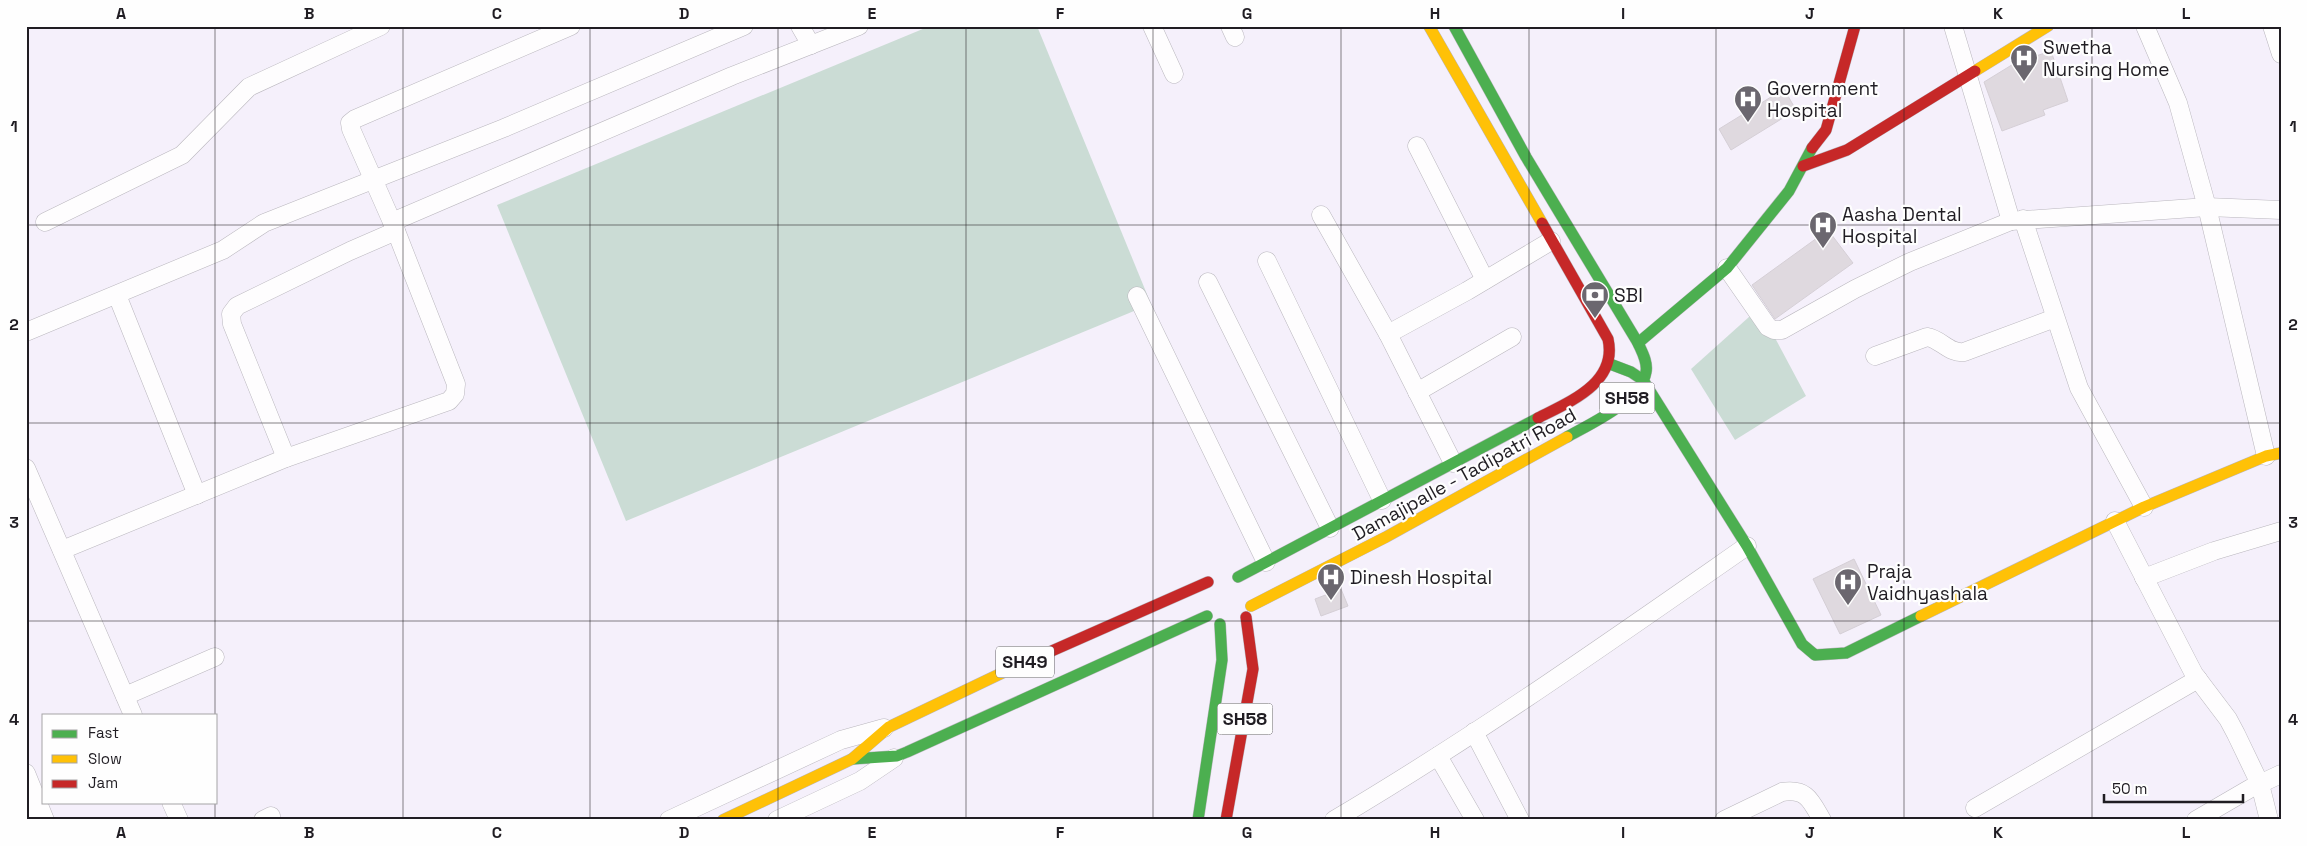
<svg xmlns="http://www.w3.org/2000/svg" width="2307" height="846" font-family="'Space Grotesk',sans-serif">
<style>
.green{fill:#cbdcd5}
.building{fill:#dfd9df;stroke:#d5cfd6}
.lines{fill:none;stroke-linecap:round;stroke-linejoin:round}
.street-casing{stroke:#bab7be;stroke-width:19}
.fast-casing{stroke:#bab7be;stroke-width:12}
.slow-casing{stroke:#bab7be;stroke-width:12}
.jam-casing{stroke:#bab7be;stroke-width:12}
.street{stroke:#fefdfe;stroke-width:18}
.fast{stroke:#4caf50;stroke-width:11}
.slow{stroke:#ffc107;stroke-width:11}
.jam{stroke:#c62828;stroke-width:11}
.grid{fill:none;stroke:#201d23;stroke-width:1;stroke-opacity:0.55}
.labels{text-anchor:middle;stroke-width:4.5;stroke-linejoin:round;paint-order:stroke}
.shield{fill:#fefefe;stroke:#636065;stroke-width:1}
.shield-label{font-size:18px;font-weight:bold;fill:#201d23}
.poi-label{font-size:19px;fill:#201d23;stroke:#fefefe;text-anchor:start}
.street-label{font-size:19px;fill:#201d23;stroke:#fefefe}
.neatline{fill:none;stroke:#201d23;stroke-width:2}
.grid-label{font-size:16px;text-anchor:middle;font-weight:bold;fill:#201d23}
</style>
<rect width="100%" height="100%" fill="#f5f0fb"/>
<g class="green">
<path d="M930 26H1037L1151 304 626 521 497 205Z"/>
<path d="M1759 308 1806 396 1735 440 1691 369Z"/>
</g>
<g class="building">
<path d="M2051 51 2068 101 2043 110 2045 115 2002 131 1984 82 2015 63Z"/>
<path d="M1784 89 1796 110 1731 150 1719 129Z"/>
<path d="M1828 230 1853 263 1775 319 1752 285Z"/>
<path d="M1854 559 1881 615 1840 634 1813 579Z"/>
<path d="M1341 589 1348 606 1321 616 1315 599Z"/>
</g>
<g class="lines">
<g class="street-casing">
<g id="street">
<path d="M800 26 811 45"/>
<path d="M1152 26 1174 74"/>
<path d="M1230 26 1235 37"/>
<path d="M1953 26 2011 221 2207 207 2281 210"/>
<path d="M2145 26 2178 103 2207 207 2266 456"/>
<path d="M2272 26 2281 54"/>
<path d="M1417 146 1485 280"/>
<path d="M1321 215 1388 334 1453 463"/>
<path d="M2023 219 2079 388 2144 507"/>
<path d="M45 222 182 155 249 87 381 26"/>
<path d="M392 222 732 76 859 26"/>
<path d="M1267 261 1382 500"/>
<path d="M1727 268 1768 327 1774 330H1782L1855 289 1910 262 2011 221"/>
<path d="M1208 282 1330 528"/>
<path d="M117 295 197 495"/>
<path d="M1137 296 1266 562"/>
<path d="M26 332 223 250 264 223 504 128 744 26"/>
<path d="M1388 334 1467 291 1551 241"/>
<path d="M1875 356 1927 337C1941 339 1949 354 1964 352L2055 318"/>
<path d="M1417 392 1512 337"/>
<path d="M286 458 232 324 231 314 237 306 350 251 396 231"/>
<path d="M26 468 133 715"/>
<path d="M2115 521 2194 674 2228 719 2236 734 2260 784 2269 820"/>
<path d="M62 550 286 458 449 401 455 394 456 384 396 231 351 129 350 123 355 119 571 26"/>
<path d="M2144 578 2214 551 2281 531"/>
<path d="M125 696 215 657"/>
<path d="M1474 732 1520 820"/>
<path d="M1438 756 1475 820"/>
<path d="M26 773 45 820"/>
<path d="M171 802 179 820"/>
<path d="M1975 808 2198 679"/>
<path d="M26 815 40 809"/>
<path d="M263 820 271 816"/>
<path d="M669 820 841 740 884 728"/>
<path d="M777 820 860 781 894 758"/>
<path d="M1334 820C1476 736 1612 640 1747 546"/>
<path d="M1724 820 1782 792C1807 788 1811 801 1822 820"/>
<path d="M2196 820 2251 788 2281 774"/>
</g>
</g>
<g class="fast-casing">
<g id="fast">
<path d="M1454 26 1526 157 1638 343C1642 352 1648 362 1646 372 1641 401 1590 424 1567 437"/>
<path d="M1638 343 1727 268 1789 191 1812 148"/>
<path d="M1610 364 1631 372 1643 380 1747 546 1802 644 1815 655 1846 653 1921 616"/>
<path d="M1238 577 1538 418"/>
<path d="M852 759 897 756 907 752 1207 616"/>
<path d="M1198 820 1222 660 1220 624"/>
</g>
</g>
<g class="slow-casing">
<g id="slow">
<path d="M1429 26 1542 223"/>
<path d="M1975 71 2048 26"/>
<path d="M1251 606 1386 537 1567 437"/>
<path d="M1921 616 2144 507 2266 456 2281 453"/>
<path d="M723 820 852 759 889 727 1004 672"/>
</g>
</g>
<g class="jam-casing">
<g id="jam">
<path d="M1812 148 1826 130 1855 26"/>
<path d="M1803 166 1847 150 1975 71"/>
<path d="M1538 418C1569 402 1618 383 1608 339L1542 223"/>
<path d="M1004 672 1208 582"/>
<path d="M1226 820 1253 669 1246 617"/>
</g>
</g>
<use href="#street" class="street"/>
<use href="#fast" class="fast"/>
<use href="#slow" class="slow"/>
<use href="#jam" class="jam"/>
</g>
<path class="grid" d="M215 26V715M403 26V820M590 26V820M778 26V820M966 26V820M1153 26V820M1341 26V820M1529 26V820M1716 26V820M1904 26V820M2092 26V820M26 225H2281M26 423H2281M26 621H2281M215 802V820"/>
<defs>
<g id="hospital-pin" transform="scale(1.4375)"><path d="M0 17L-7.5 6A9.5 9.5 0 1 1 7.5 6Z" fill="#6b676f" stroke="#fefefe"/><path d="M-5-5h3v3.5h4V-5h3V5h-3V1.5h-4V5h-3Z" fill="#fff"/></g>
<g id="bank-pin" transform="scale(1.4375)"><path d="M0 17L-7.5 6A9.5 9.5 0 1 1 7.5 6Z" fill="#6b676f" stroke="#fefefe"/><path d="M-6-4H6V4H-6ZM0-2.3a2.3 2.3 0 1 0 0 4.6a2.3 2.3 0 1 0 0-4.6Z" fill="#fff"/></g>
</defs>
<g fill-rule="evenodd">
<use href="#hospital-pin" x="2024" y="58"/>
<use href="#hospital-pin" x="1748" y="99"/>
<use href="#hospital-pin" x="1823" y="225"/>
<use href="#bank-pin" x="1595" y="295"/>
<use href="#hospital-pin" x="1331" y="577"/>
<use href="#hospital-pin" x="1848" y="582"/>
</g>
<g class="labels">
<g class="shield">
<rect x="1599.5" y="382.5" width="55" height="31" rx="4"/>
<rect x="996" y="646.5" width="58" height="31" rx="4"/>
<rect x="1217.5" y="703.5" width="55" height="31" rx="4"/>
</g>
<g class="shield-label">
<text x="1627" y="404">SH58</text>
<text x="1025" y="668">SH49</text>
<text x="1245" y="725">SH58</text>
</g>
<g class="poi-label">
<text x="2043" y="54">Swetha<tspan x="2043" dy="22">Nursing Home</tspan></text>
<text x="1767" y="95">Government<tspan x="1767" dy="22">Hospital</tspan></text>
<text x="1842" y="221">Aasha Dental<tspan x="1842" dy="22">Hospital</tspan></text>
<text x="1614" y="302">SBI</text>
<text x="1867" y="578">Praja<tspan x="1867" dy="22">Vaidhyashala</tspan></text>
<text x="1350" y="584">Dinesh Hospital</text>
</g>
<g class="street-label">
<text transform="translate(1464 474) rotate(-29)" y="7">Damajipalle - Tadipatri Road</text>
</g>
</g>
<rect width="2307" height="846" fill="none" stroke="#fefefe" stroke-width="55"/>
<rect x="42" y="714" width="175" height="90" fill="#fefefe" stroke="#a5a4a6"/>
<rect x="52" y="730" width="25" height="8" fill="#4caf50" stroke="#a5a4a6"/>
<text x="88" y="738" font-size="15" fill="#201d23">Fast</text>
<rect x="52" y="755" width="25" height="8" fill="#ffc107" stroke="#a5a4a6"/>
<text x="88" y="764" font-size="15" fill="#201d23">Slow</text>
<rect x="52" y="780" width="25" height="8" fill="#c62828" stroke="#a5a4a6"/>
<text x="88" y="788" font-size="15" fill="#201d23">Jam</text>
<path d="M2104 794v8h139v-8" fill="none" stroke="#201d23" stroke-width="2.5"/>
<text x="2112" y="794" font-size="15" fill="#201d23" stroke="#fefefe" stroke-width="4" paint-order="stroke">50 m</text>
<rect x="28" y="28" width="2252" height="790" class="neatline"/>
<g class="grid-label">
<text x="121" y="19">A</text>
<text x="309" y="19">B</text>
<text x="497" y="19">C</text>
<text x="684" y="19">D</text>
<text x="872" y="19">E</text>
<text x="1060" y="19">F</text>
<text x="1247" y="19">G</text>
<text x="1435" y="19">H</text>
<text x="1623" y="19">I</text>
<text x="1810" y="19">J</text>
<text x="1998" y="19">K</text>
<text x="2186" y="19">L</text>
<text x="14" y="132">1</text>
<text x="2293" y="132">1</text>
<text x="14" y="330">2</text>
<text x="2293" y="330">2</text>
<text x="14" y="528">3</text>
<text x="2293" y="528">3</text>
<text x="14" y="725">4</text>
<text x="2293" y="725">4</text>
<text x="121" y="838">A</text>
<text x="309" y="838">B</text>
<text x="497" y="838">C</text>
<text x="684" y="838">D</text>
<text x="872" y="838">E</text>
<text x="1060" y="838">F</text>
<text x="1247" y="838">G</text>
<text x="1435" y="838">H</text>
<text x="1623" y="838">I</text>
<text x="1810" y="838">J</text>
<text x="1998" y="838">K</text>
<text x="2186" y="838">L</text>
</g>
</svg>
